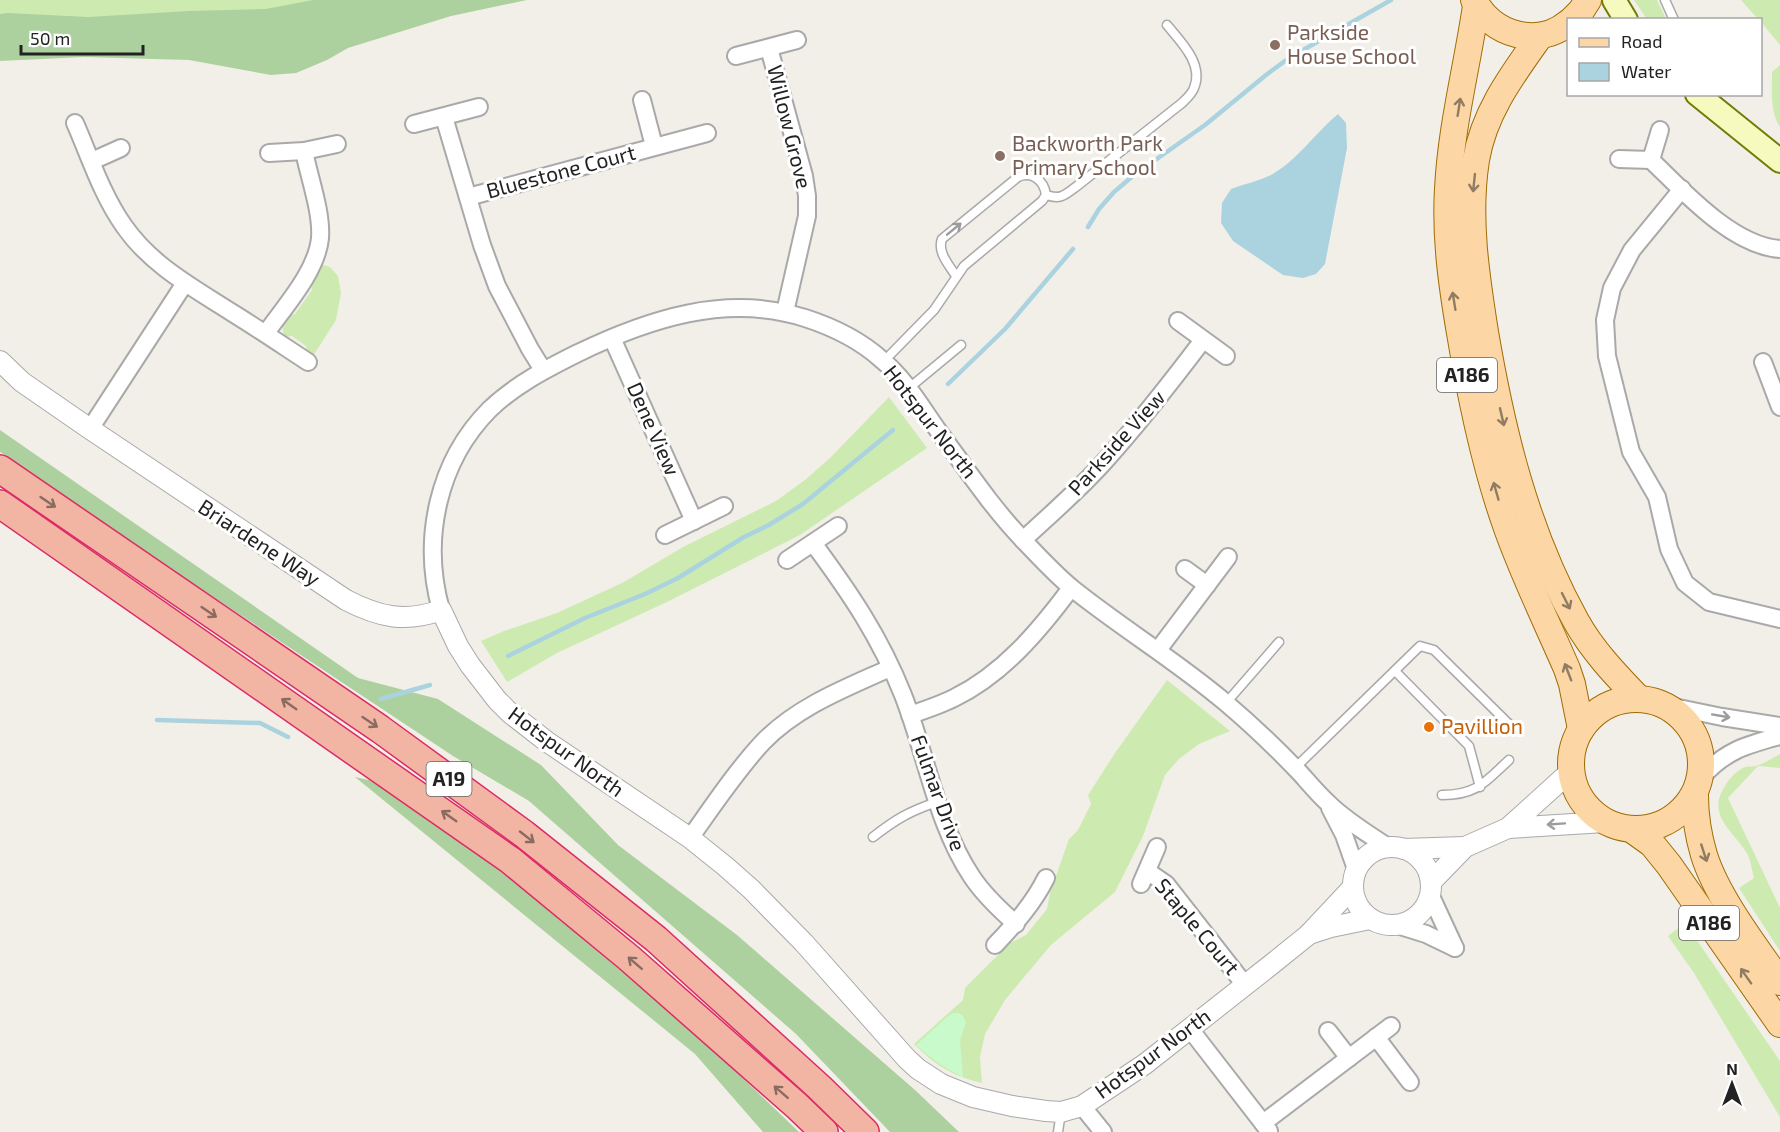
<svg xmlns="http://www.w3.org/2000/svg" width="1780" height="1132" font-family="'Exo 2',sans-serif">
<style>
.grass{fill:#cdebb0}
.forest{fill:#add19e}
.park{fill:#c8facc}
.water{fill:#aad3df}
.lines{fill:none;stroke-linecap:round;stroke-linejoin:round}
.stream{stroke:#aad3df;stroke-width:4.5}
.service-casing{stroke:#a9a9a9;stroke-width:11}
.minor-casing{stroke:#a9a9a9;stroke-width:20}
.tertiary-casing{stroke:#a9a9a9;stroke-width:22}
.secondary-casing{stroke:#707d05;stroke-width:26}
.primary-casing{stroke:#a06b00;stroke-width:28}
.trunk-casing{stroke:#dc2a67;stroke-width:30}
.service{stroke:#fff;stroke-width:8}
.minor{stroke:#fff;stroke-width:16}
.tertiary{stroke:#fff;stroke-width:20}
.secondary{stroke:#f7fabf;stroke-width:22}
.primary{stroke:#fcd6a4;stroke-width:26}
.trunk{stroke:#f2b4a3;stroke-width:27}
.oneway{stroke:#8f7c63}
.oneway2{stroke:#9c9c9c}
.oneway3{stroke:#8a6b62}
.education-dot{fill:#8d6e63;stroke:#fff;stroke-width:2}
.food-dot{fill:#e8710a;stroke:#fff;stroke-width:2}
.labels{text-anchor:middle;stroke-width:6;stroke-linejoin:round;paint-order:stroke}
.shield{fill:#fff;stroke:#646464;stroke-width:1.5}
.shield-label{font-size:20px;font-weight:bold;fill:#222}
.education-label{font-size:21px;fill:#785e54;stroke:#fff;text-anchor:start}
.street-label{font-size:21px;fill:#222;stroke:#fff}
.food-label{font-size:21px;fill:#c56008;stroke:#fff;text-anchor:start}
</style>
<rect width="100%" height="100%" fill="#f2efe9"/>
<g class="grass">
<path d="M0 0H400L350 9 0 21Z"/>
<path d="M1634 0H1657L1666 19H1647Z"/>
<path d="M1741 0H1780V45L1761 22 1760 20 1758 19Z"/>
<path d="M1780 65V127C1770 113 1772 88 1772 72Z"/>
<path d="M321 264 330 267 338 276 341 293 336 320 313 356 307 352 306 346 292 336 284 337 282 324 285 317 295 314 312 290 310 280Z"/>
<path d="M889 397 927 448 800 535 667 602 557 653 507 682 481 641 504 631 557 613 624 582 683 547 776 501 805 480 831 457Z"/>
<path d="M1167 680 1230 731 1199 744 1179 759 1165 775 1143 836 1115 892 1051 945 1005 1000 985 1034 980 1057 982 1083C953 1076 936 1066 914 1044L963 1000 965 988 1010 943 1026 935 1047 909 1050 893 1069 839 1078 830 1091 804 1088 795 1115 753Z"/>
<path d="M1780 754V768L1758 766 1728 798 1780 908V951L1739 888 1754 878C1752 871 1751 862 1748 855 1735 832 1705 816 1725 786 1729 779 1737 770 1745 767 1749 766 1755 767 1759 765 1766 762 1773 758 1780 754Z"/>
<path d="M1685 923 1780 1061V1117L1694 973 1668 936Z"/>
</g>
<g class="forest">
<path d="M313 0H527L451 16 348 48 327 60 296 73 271 75 189 60 84 57 0 61V14L8 13 88 17 188 11 266 9Z"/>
<path d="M0 430 358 678 438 699 541 765 618 845 737 935 915 1090 959 1132H890L796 1034 529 801 453 756 171 569 0 452Z"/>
<path d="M355 777 387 784 552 910 657 996 799 1132H763L695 1054Z"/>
</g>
<path class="park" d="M953 1013H959L963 1016 966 1022 960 1041 963 1077C945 1068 931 1059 916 1045L948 1016Z"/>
<path class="water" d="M1338 114 1346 123 1347 148 1325 264 1316 274 1303 278 1283 275 1233 241 1221 223 1222 203 1231 189C1244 184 1259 181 1271 175 1298 160 1315 133 1338 114Z"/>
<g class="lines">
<g class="stream">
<path d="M1088 227 1099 209 1114 192 1134 175 1205 125 1266 75 1289 58 1391 0"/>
<path d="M948 384 1005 329 1073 249"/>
<path d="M508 656 585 618 645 594 678 578 744 537 769 525 803 504 893 430"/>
<path d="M381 699 430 685"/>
<path d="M157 720 260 723 288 737"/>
</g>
<g class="service-casing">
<g id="service">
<path d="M1665 0 1674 20"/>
<path d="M1046 195C1061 200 1065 195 1077 186L1182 103C1186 99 1192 94 1194 88 1204 64 1181 42 1167 25"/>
<path d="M956 276C949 265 937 252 942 239L1018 177C1032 171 1044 180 1046 195"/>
<path d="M884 361 934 310 964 266 1042 201 1046 195"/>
<path d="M909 388 961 345"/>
<path d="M1395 671 1469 746 1480 787"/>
<path d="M1226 703 1279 642"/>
<path d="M1295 768 1420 646 1434 650 1514 729"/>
<path d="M1442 795C1477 795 1485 782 1509 760"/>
<path d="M873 837C896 819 910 811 937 802"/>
<path d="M1058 1132 1061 1112"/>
</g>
</g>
<g class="minor-casing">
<g id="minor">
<path d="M769 48 804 176 807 196V216L785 312"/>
<path d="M736 56 797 40"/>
<path d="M642 100 654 146"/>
<path d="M444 117 482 245 497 286 530 349 543 370"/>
<path d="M75 123C90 157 102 195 124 226 151 265 192 287 231 312 257 328 282 345 308 362"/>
<path d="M414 124 479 107"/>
<path d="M269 153 304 151 337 144"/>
<path d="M1619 159 1651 160 1660 130"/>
<path d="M1651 160C1684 192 1733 246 1780 249"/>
<path d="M92 161 121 148"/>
<path d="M1682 189 1632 250 1612 288 1605 320 1607 356 1631 452 1657 497 1669 549 1685 583 1709 602 1780 619"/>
<path d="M468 197 707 133"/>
<path d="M1178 321 1226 356"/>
<path d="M266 333C285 306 317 271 320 238 322 212 309 177 304 151"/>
<path d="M612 338 694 521"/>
<path d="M1763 362 1780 407"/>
<path d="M90 429 185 283"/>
<path d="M665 535 724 506"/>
<path d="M1023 540C1051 514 1080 489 1105 461 1140 422 1172 381 1203 340"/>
<path d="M813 543C850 593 880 637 903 695 927 756 936 823 972 877 984 895 1000 910 1016 924"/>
<path d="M787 560 838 526"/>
<path d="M1185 569 1207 585"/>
<path d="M441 610C421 539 438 461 490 409 515 385 546 369 576 354 648 319 726 293 805 318 833 327 860 340 882 360 905 379 920 405 937 429 965 467 992 508 1025 542 1040 558 1056 575 1073 589 1123 629 1178 662 1226 703 1252 725 1277 749 1300 773 1309 783 1318 794 1328 803 1345 820 1368 834 1388 847"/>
<path d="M1158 650 1228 557"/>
<path d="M1664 705 1722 717 1780 726"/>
<path d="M910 715C925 710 940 705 954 698 1003 674 1039 631 1071 588"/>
<path d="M1700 779C1724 751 1746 745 1780 736"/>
<path d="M1330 808 1344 835 1356 869"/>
<path d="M690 838C713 806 736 771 763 742 798 706 846 688 890 668"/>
<path d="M1147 871 1166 884 1245 985"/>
<path d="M1141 884 1157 847"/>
<path d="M1430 894 1455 948"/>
<path d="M1397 925 1426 934 1455 948"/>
<path d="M995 945C1015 924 1033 904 1046 878"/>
<path d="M1190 1029 1269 1131"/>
<path d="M1328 1031 1349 1058"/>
<path d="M1376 1037 1410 1082"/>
<path d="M1082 1106 1103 1132"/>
<path d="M1263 1123 1391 1026"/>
</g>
</g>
<g class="tertiary-casing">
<g id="tertiary">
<path d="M0 361 22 382 90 429 346 600C379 617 405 623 441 610L458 646 470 665 497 700 510 713 546 741 690 838 725 866 751 889 804 943 907 1059 918 1069 941 1084 973 1097 1012 1106 1046 1111 1061 1112 1082 1106 1145 1064 1272 964 1308 935 1353 887"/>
<path d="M1508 828 1605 822"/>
<circle cx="1392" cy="886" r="39"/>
<path d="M1403 849 1465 847"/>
<path d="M1431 882 1465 847 1508 828 1571 771"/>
<path d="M1309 934 1331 927 1370 919"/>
</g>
</g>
<g class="secondary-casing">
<g id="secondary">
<path d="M1614 0 1626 20"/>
<path d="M1697 94 1780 161"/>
</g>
</g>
<g class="primary-casing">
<g id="primary">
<path d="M1474 0C1491 35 1538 48 1568 23"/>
<path d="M1476 6C1467 67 1451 127 1448 189 1445 238 1452 286 1460 333 1471 400 1485 468 1508 531 1525 578 1547 623 1567 669L1572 684 1581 729"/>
<path d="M1572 20 1581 11 1588 0"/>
<path d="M1540 36C1513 74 1484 112 1476 160 1467 217 1476 275 1485 332 1502 432 1526 531 1576 621 1592 650 1615 674 1638 698"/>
<circle cx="1636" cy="764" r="65"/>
<path d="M1695 795C1695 816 1698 835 1704 855 1717 897 1755 946 1780 982"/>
<path d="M1631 829 1652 844 1669 865 1780 1024"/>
</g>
</g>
<g class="trunk-casing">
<g id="trunk">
<path d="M0 469 380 729 524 834 656 939 819 1087 865 1132"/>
<path d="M0 504 510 860 629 958 797 1106 824 1132"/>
</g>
</g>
<use href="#service" class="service"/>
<use href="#minor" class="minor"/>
<use href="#tertiary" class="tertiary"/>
<use href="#secondary" class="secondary"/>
<use href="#primary" class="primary"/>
<use href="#trunk" class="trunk"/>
</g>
<defs><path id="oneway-shaft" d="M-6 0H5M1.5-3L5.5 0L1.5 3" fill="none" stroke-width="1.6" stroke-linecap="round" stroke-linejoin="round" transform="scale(1.5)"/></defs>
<g class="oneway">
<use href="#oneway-shaft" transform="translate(1459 107) rotate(-81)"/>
<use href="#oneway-shaft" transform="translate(1474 183) rotate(96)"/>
<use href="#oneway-shaft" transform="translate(1454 301) rotate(-99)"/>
<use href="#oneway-shaft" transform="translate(1502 417) rotate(77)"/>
<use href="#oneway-shaft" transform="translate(1496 491) rotate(-106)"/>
<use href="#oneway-shaft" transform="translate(1566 601) rotate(63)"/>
<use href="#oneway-shaft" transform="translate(1568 672) rotate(-111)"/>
<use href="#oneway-shaft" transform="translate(1704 853) rotate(72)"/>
<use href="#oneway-shaft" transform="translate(1746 976) rotate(-125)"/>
</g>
<g class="oneway2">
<use href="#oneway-shaft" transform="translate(954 229) rotate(-39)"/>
<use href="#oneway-shaft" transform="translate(1721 716) rotate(10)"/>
<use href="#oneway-shaft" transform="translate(1556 824) rotate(176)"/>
</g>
<g class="oneway3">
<use href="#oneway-shaft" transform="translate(48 502) rotate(34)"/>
<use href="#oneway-shaft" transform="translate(209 612) rotate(34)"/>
<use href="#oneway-shaft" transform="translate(289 704) rotate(-145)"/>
<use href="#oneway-shaft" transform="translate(370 722) rotate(34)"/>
<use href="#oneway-shaft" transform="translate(449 816) rotate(-145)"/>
<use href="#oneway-shaft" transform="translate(527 837) rotate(38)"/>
<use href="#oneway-shaft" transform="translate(635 963) rotate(-139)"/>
<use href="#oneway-shaft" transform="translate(781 1092) rotate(-139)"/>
</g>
<g class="education-dot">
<circle cx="1275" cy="45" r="6"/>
<circle cx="1000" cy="156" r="6"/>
</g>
<circle class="food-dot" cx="1429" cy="727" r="6"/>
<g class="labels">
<g class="shield">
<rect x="1437" y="358" width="60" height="34" rx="4.5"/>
<rect x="426.5" y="762" width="45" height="34" rx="4.5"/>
<rect x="1679" y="906" width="60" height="34" rx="4.5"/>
</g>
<g class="shield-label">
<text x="1467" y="382">A186</text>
<text x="449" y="786">A19</text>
<text x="1709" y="930">A186</text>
</g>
<g class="education-label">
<text x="1287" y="40">Parkside<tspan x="1287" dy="24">House School</tspan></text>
<text x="1012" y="151">Backworth Park<tspan x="1012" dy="24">Primary School</tspan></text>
</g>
<g class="street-label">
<text transform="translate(789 127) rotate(76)" y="7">Willow Grove</text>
<text transform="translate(561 172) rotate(-15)" y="7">Bluestone Court</text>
<text transform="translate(930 422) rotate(52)" y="7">Hotspur North</text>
<text transform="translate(653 429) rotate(66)" y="7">Dene View</text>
<text transform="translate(1117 443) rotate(-48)" y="7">Parkside View</text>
<text transform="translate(259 543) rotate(33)" y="7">Briardene Way</text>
<text transform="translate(566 752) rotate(36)" y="7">Hotspur North</text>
<text transform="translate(938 793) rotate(70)" y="7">Fulmar Drive</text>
<text transform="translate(1197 927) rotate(50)" y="7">Staple Court</text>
<text transform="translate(1153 1054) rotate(-36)" y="7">Hotspur North</text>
</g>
<g class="food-label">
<text x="1441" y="734">Pavillion</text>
</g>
</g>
<rect x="1567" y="18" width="195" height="78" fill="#ffffff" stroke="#a7a7a7" stroke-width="1.5"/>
<rect x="1579" y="38" width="30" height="9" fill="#fcd6a4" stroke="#a7a7a7" stroke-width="1.5"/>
<text x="1621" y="48" font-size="18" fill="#222222">Road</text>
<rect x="1579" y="63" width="30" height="18" fill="#aad3df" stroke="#a7a7a7" stroke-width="1.5"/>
<text x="1621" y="78" font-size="18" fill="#222222">Water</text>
<g transform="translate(1732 1084)" stroke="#ffffff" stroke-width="4.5" paint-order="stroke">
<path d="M0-4.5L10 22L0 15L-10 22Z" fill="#222222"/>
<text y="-9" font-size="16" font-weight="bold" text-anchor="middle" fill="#222222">N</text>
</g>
<path d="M21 45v9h122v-9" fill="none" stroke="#222222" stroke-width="3"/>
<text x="30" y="45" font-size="18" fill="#222222" stroke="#ffffff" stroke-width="4.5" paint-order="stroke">50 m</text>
</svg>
